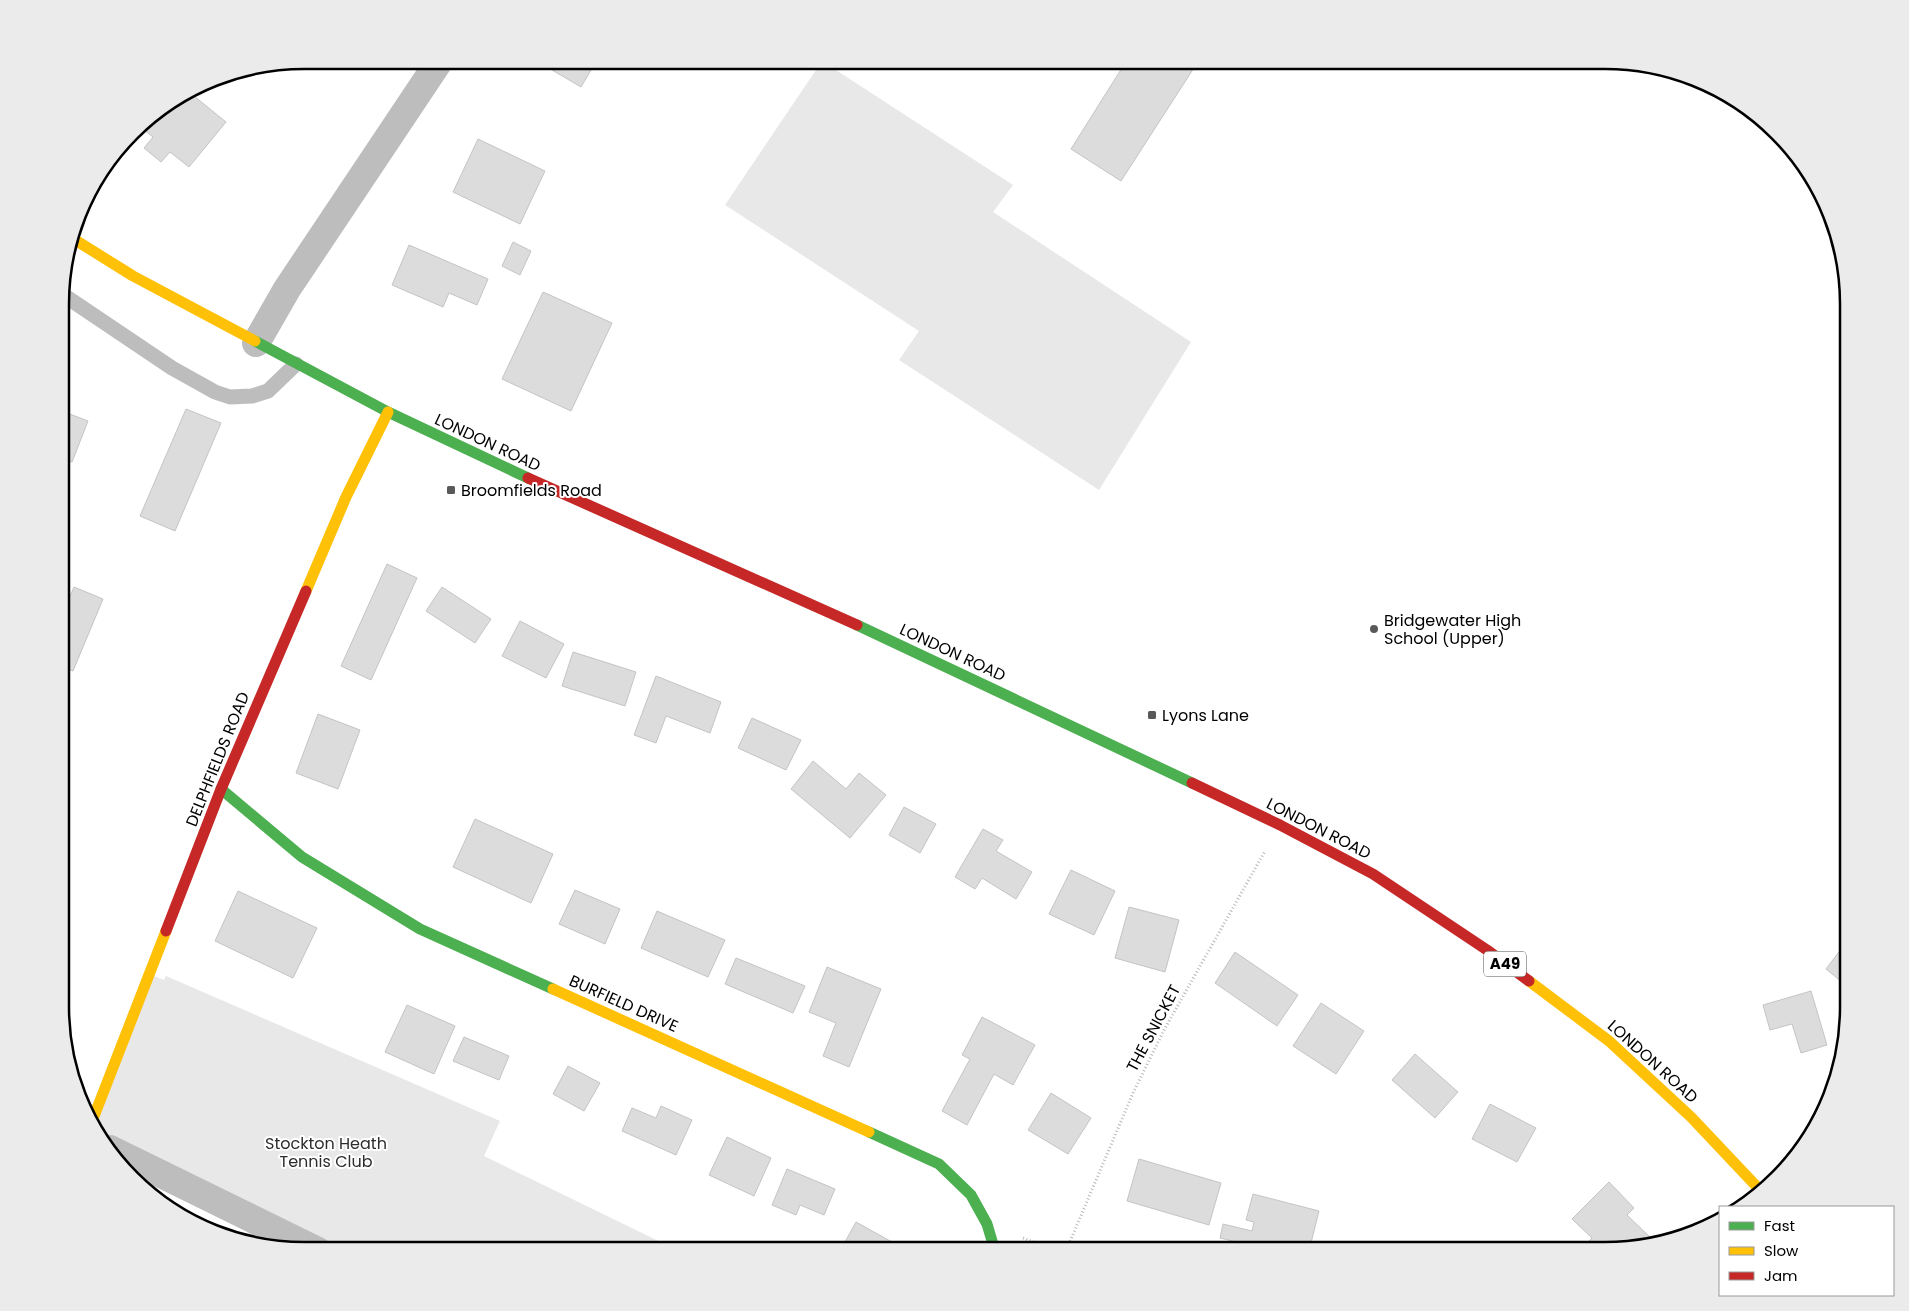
<svg xmlns="http://www.w3.org/2000/svg" width="1909" height="1311" font-family="Poppins,sans-serif">
<style>
.green{fill:#e8e8e8}
.building{fill:#dcdcdc;stroke:#c4c4c4}
.lines{fill:none;stroke-linecap:round;stroke-linejoin:round}
.path{stroke:#b8b8b8;stroke-width:3;stroke-dasharray:1 2.5;stroke-linecap:butt}
.lane{stroke:#bdbdbd;stroke-width:15}
.street{stroke:#bdbdbd;stroke-width:28}
.fast{stroke:#4caf50;stroke-width:11}
.slow{stroke:#ffc107;stroke-width:11}
.jam{stroke:#c62828;stroke-width:11}
.poi-dot{fill:#595959;stroke:#fff;stroke-width:2}
.labels{text-anchor:middle;stroke-width:4;stroke-linejoin:round;paint-order:stroke}
.shield{fill:#fff;stroke:#4c4c4c;stroke-width:1}
.shield-label{font-size:15px;font-weight:bold;fill:#000}
.street-label{font-size:16px;fill:#000;stroke:#fff}
.poi-label{font-size:16px;fill:#000;stroke:#fff;text-anchor:start}
.park-label{font-size:16px;fill:#2d2d2d;stroke:#fff}
.rim{fill:none;stroke:#000;stroke-width:2.5}
</style>
<rect width="100%" height="100%" fill="#fff"/>
<g class="green">
<path d="M822 61 1013 185 993 212 1191 342 1099 490 899 360 919 331 725 205Z"/>
<path d="M149 974 164 980 166 976 500 1121 484 1156 679 1251 288 1250 245 1242 253 1219 110 1149 93 1130Z"/>
</g>
<g class="building">
<path d="M558 60H597L581 87 552 70Z"/>
<path d="M1127 60H1199L1121 181 1071 149Z"/>
<path d="M189 92 226 122 189 167 170 152 161 162 144 148 153 137 139 126 143 121Z"/>
<path d="M478 139 545 171 520 224 453 192Z"/>
<path d="M513 242 531 251 520 275 502 266Z"/>
<path d="M409 245 488 279 477 305 449 293 443 307 392 285Z"/>
<path d="M543 292 612 323 571 411 502 379Z"/>
<path d="M186 409 221 423 175 531 140 516Z"/>
<path d="M62 411 88 421 72 462 62 459Z"/>
<path d="M387 564 417 578 371 680 341 666Z"/>
<path d="M74 587 103 599 73 671 62 667V615Z"/>
<path d="M442 587 491 619 475 643 426 611Z"/>
<path d="M520 621 564 644 546 678 502 656Z"/>
<path d="M573 652 636 672 625 706 562 686Z"/>
<path d="M656 676 721 702 710 733 666 716 656 743 634 735Z"/>
<path d="M318 714 360 730 338 789 296 773Z"/>
<path d="M752 718 801 740 786 770 738 748Z"/>
<path d="M813 761 846 789 859 773 886 795 850 838 791 789Z"/>
<path d="M904 807 936 824 920 853 889 835Z"/>
<path d="M475 819 553 854 531 903 453 867Z"/>
<path d="M983 829 1003 840 996 851 1032 872 1016 899 982 878 975 889 955 877Z"/>
<path d="M1071 870 1115 891 1094 935 1049 914Z"/>
<path d="M575 890 620 909 605 944 559 924Z"/>
<path d="M238 891 317 928 293 978 215 941Z"/>
<path d="M1129 907 1179 920 1165 972 1115 958Z"/>
<path d="M657 911 725 940 708 977 641 948Z"/>
<path d="M1848 940V987L1826 969Z"/>
<path d="M1235 952 1298 995 1277 1026 1215 983Z"/>
<path d="M736 958 805 986 793 1013 725 984Z"/>
<path d="M827 967 881 989 849 1067 823 1056 836 1023 809 1012Z"/>
<path d="M1811 991 1827 1045 1801 1053 1792 1024 1770 1030 1763 1005Z"/>
<path d="M1321 1003 1364 1031 1336 1074 1293 1046Z"/>
<path d="M407 1005 455 1026 434 1074 385 1052Z"/>
<path d="M982 1017 1035 1045 1013 1085 994 1074 967 1125 942 1111 970 1059 962 1055Z"/>
<path d="M464 1037 509 1056 499 1080 453 1061Z"/>
<path d="M1415 1054 1458 1092 1435 1118 1392 1080Z"/>
<path d="M568 1066 600 1083 584 1111 553 1094Z"/>
<path d="M1051 1093 1091 1118 1068 1154 1028 1130Z"/>
<path d="M1490 1104 1536 1128 1517 1162 1472 1139Z"/>
<path d="M661 1106 692 1120 676 1155 622 1131 632 1108 656 1118Z"/>
<path d="M727 1137 771 1158 754 1196 709 1175Z"/>
<path d="M1139 1159 1221 1183 1209 1225 1127 1201Z"/>
<path d="M787 1169 835 1189 824 1215 800 1205 796 1215 772 1205Z"/>
<path d="M1609 1182 1634 1208 1627 1215 1652 1239 1606 1251H1579L1592 1238 1572 1219Z"/>
<path d="M1253 1194 1319 1211 1310 1247 1288 1242 1286 1251H1247L1249 1245 1220 1238 1223 1224 1252 1231 1254 1222 1246 1220Z"/>
<path d="M856 1222 908 1251H840Z"/>
</g>
<g class="lines">
<g class="path">
<path d="M1023 1238 1057 1251"/>
<path d="M1066 1251 1133 1093 1164 1030 1265 851"/>
</g>
<path class="lane" d="M62 294 172 368 215 392 230 397 252 396 268 391 296 364"/>
<g class="street">
<path d="M256 343 287 289 440 60"/>
<path d="M110 1149 318 1251"/>
</g>
<g class="fast">
<path d="M255 341 388 412 528 478"/>
<path d="M857 625 1192 783"/>
<path d="M221 789 302 857 420 929 553 989"/>
<path d="M869 1132 939 1164 971 1195 987 1224 995 1251"/>
</g>
<g class="slow">
<path d="M72 238 133 276 255 341"/>
<path d="M306 591 346 497 388 412"/>
<path d="M1529 981 1609 1041 1691 1117 1759 1189"/>
<path d="M553 989 869 1132"/>
<path d="M91 1124 166 931"/>
</g>
<g class="jam">
<path d="M528 478 857 625"/>
<path d="M1192 783 1280 825 1373 874 1487 950 1529 981"/>
<path d="M166 931 221 789 306 591"/>
</g>
</g>
<g class="poi-dot">
<rect x="446" y="485" width="10" height="10" rx="2.5"/>
<circle cx="1374" cy="629" r="5"/>
<rect x="1147" y="710" width="10" height="10" rx="2.5"/>
</g>
<g class="labels">
<rect class="shield" x="1484" y="951.5" width="42" height="25" rx="4"/>
<g class="shield-label">
<text x="1505" y="969">A49</text>
</g>
<g class="street-label">
<text transform="translate(488 442) rotate(25)" y="6">LONDON ROAD</text>
<text transform="translate(953 652) rotate(25)" y="6">LONDON ROAD</text>
<text transform="translate(217 759) rotate(-68)" y="6">DELPHFIELDS ROAD</text>
<text transform="translate(1319 828) rotate(27)" y="6">LONDON ROAD</text>
<text transform="translate(624 1003) rotate(24)" y="6">BURFIELD DRIVE</text>
<text transform="translate(1153 1028) rotate(-62)" y="6">THE SNICKET</text>
<text transform="translate(1653 1061) rotate(42)" y="6">LONDON ROAD</text>
</g>
<g class="poi-label">
<text x="461" y="496">Broomfields Road</text>
<text x="1384" y="626">Bridgewater High<tspan x="1384" dy="18">School (Upper)</tspan></text>
<text x="1162" y="721">Lyons Lane</text>
</g>
<g class="park-label">
<text x="326" y="1149">Stockton Heath<tspan x="326" dy="18">Tennis Club</tspan></text>
</g>
</g>
<path d="M0 0H1909V1311H0ZM304 69H1605A235 235 0 0 1 1840 304V1007A235 235 0 0 1 1605 1242H304A235 235 0 0 1 69 1007V304A235 235 0 0 1 304 69Z" fill="#ebebeb" fill-rule="evenodd"/>
<path class="rim" d="M304 69H1605A235 235 0 0 1 1840 304V1007A235 235 0 0 1 1605 1242H304A235 235 0 0 1 69 1007V304A235 235 0 0 1 304 69Z"/>
<rect x="1719" y="1206" width="175" height="90" fill="#ffffff" stroke="#999999"/>
<rect x="1729" y="1222" width="25" height="8" fill="#4caf50" stroke="#999999"/>
<text x="1764" y="1231" font-size="15" fill="#000000">Fast</text>
<rect x="1729" y="1247" width="25" height="8" fill="#ffc107" stroke="#999999"/>
<text x="1764" y="1256" font-size="15" fill="#000000">Slow</text>
<rect x="1729" y="1272" width="25" height="8" fill="#c62828" stroke="#999999"/>
<text x="1764" y="1281" font-size="15" fill="#000000">Jam</text>
</svg>
